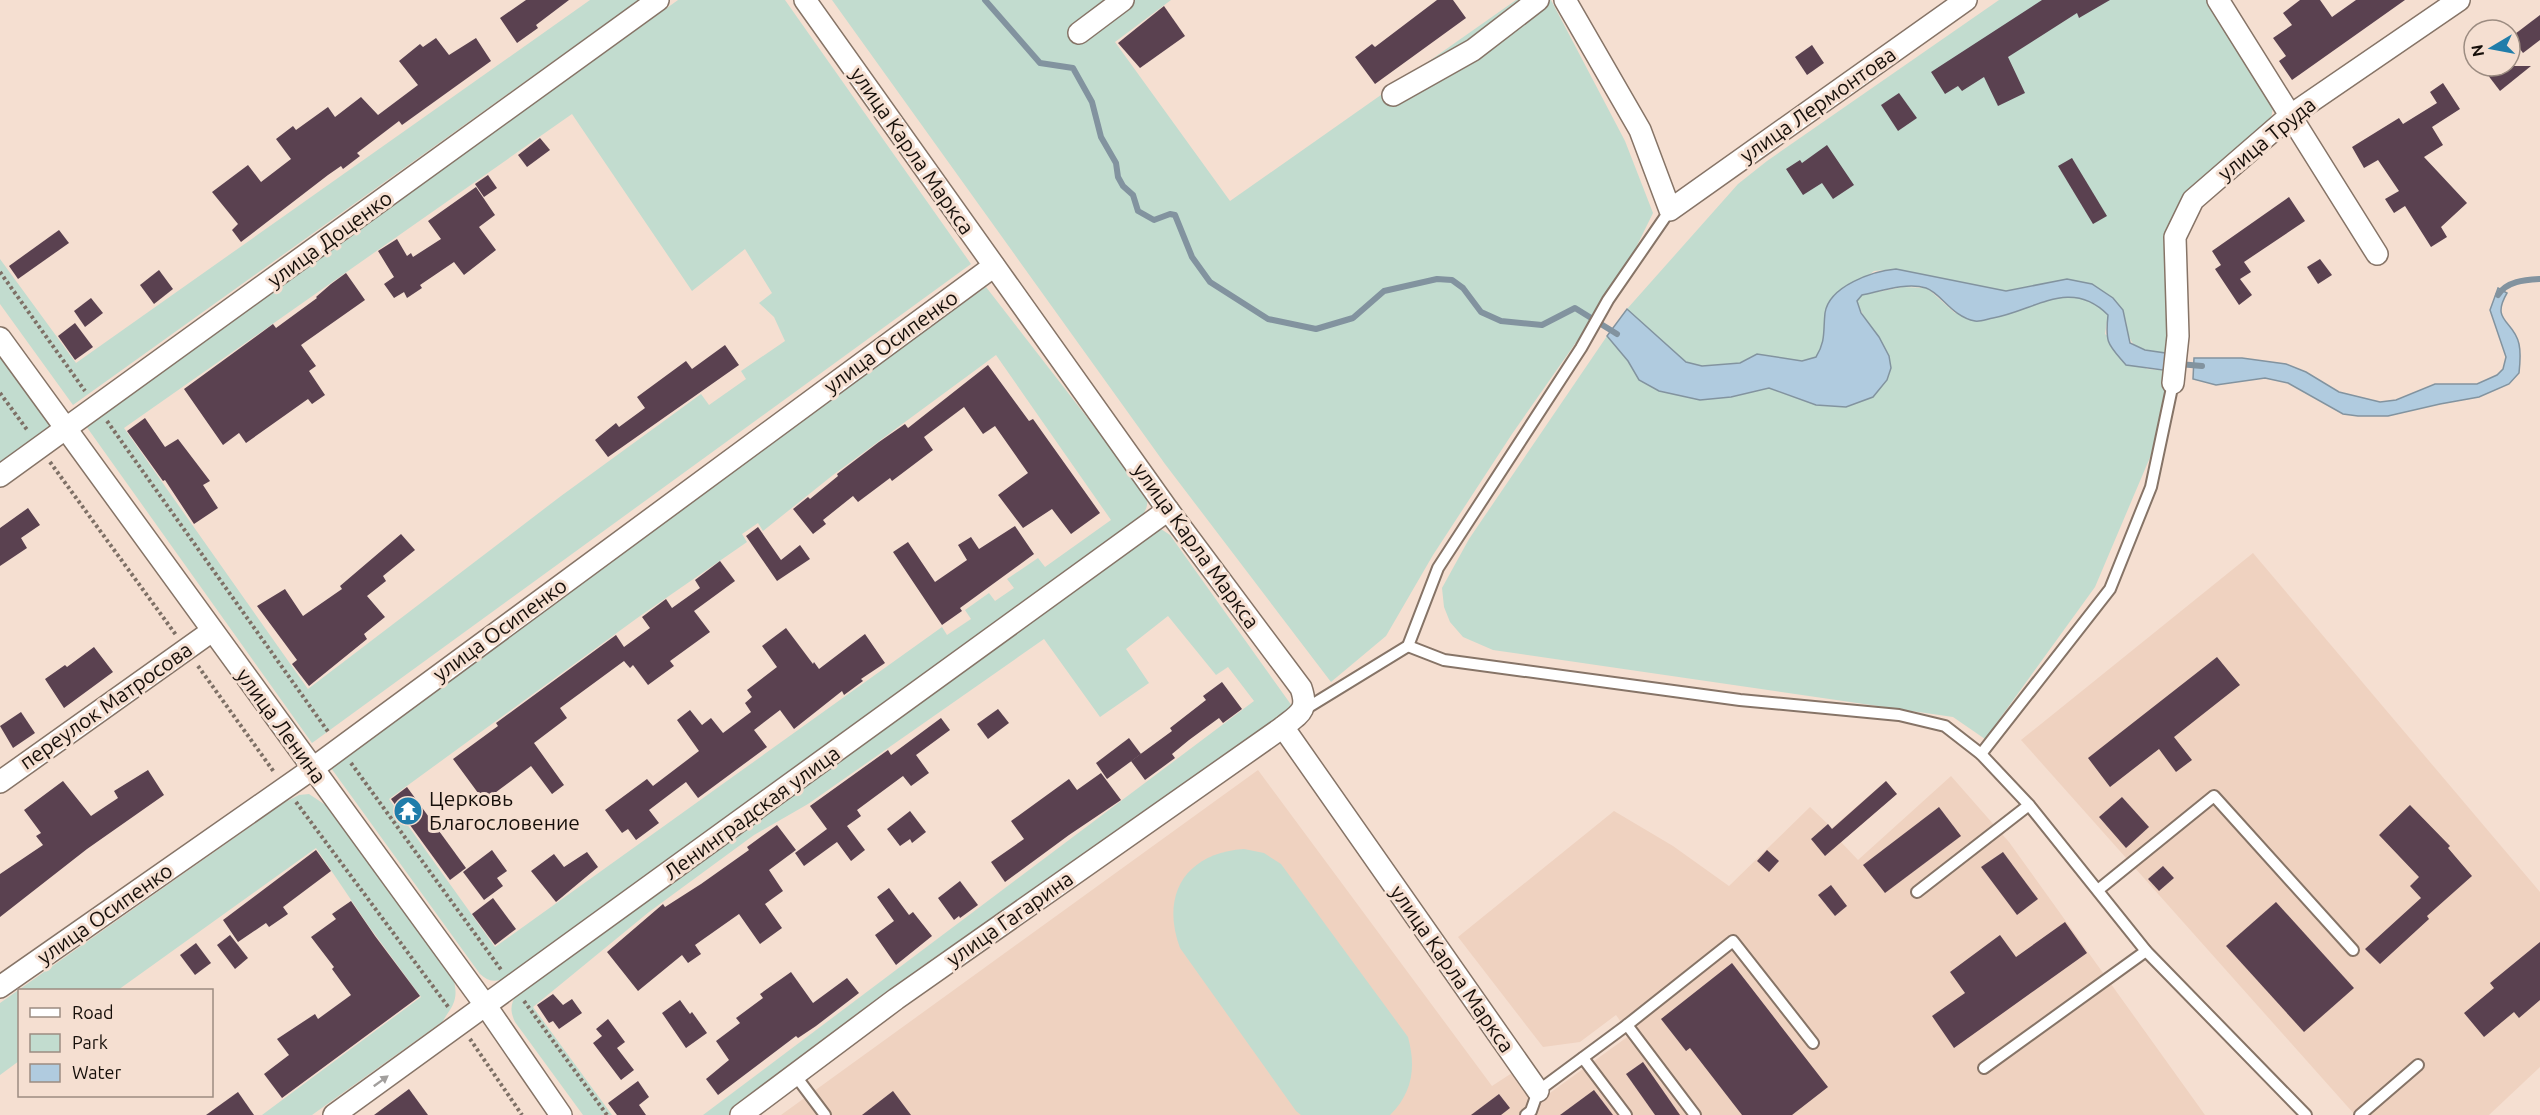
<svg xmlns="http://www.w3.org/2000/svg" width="2540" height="1115" font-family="Ubuntu,sans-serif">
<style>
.built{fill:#efd2c0}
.green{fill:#c2dccf;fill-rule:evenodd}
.water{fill:#b0cbdf;stroke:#82939f;stroke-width:1.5}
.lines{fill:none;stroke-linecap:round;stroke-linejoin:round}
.stream{stroke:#82939f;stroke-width:6}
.building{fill:#5a4150}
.service-casing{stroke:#867467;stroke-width:14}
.minor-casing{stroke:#867467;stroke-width:24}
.path{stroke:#7e7066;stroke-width:4;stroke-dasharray:3 3;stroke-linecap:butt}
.service{stroke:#fff;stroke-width:10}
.minor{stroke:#fff;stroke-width:21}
.oneway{fill:#a29f9d}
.labels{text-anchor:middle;stroke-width:6;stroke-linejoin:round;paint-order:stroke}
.street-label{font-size:21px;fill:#160f0a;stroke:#f5dfd1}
.poi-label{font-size:21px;fill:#160f0a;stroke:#f5dfd1;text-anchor:start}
</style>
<rect width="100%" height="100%" fill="#f5dfd1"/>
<g class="built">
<path d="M2253 553 2540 892V1067L2489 1115H2355L2021 740Z"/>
<path d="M1258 770 1492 1086 1515 1071 1536 1103 1630 1035 1616 1015 1580 1042 1543 1047 1458 937 1614 811 1673 846 1729 886 1810 807 1832 828 1886 781 1897 794 1841 842 1858 860 1951 776 2009 842 2205 1115H781Z"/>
</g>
<g class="green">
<path d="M590 0H639L73 405 0 304V259L76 363Z"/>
<path d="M678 0H785L971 264 312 743 86 426ZM572 114 692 291 745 249 772 293 759 303 774 317 785 341 741 371 746 379 709 405 701 394 561 496 308 689 124 428Z"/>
<path d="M832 0H1171L1115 42 1230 201 1516 0H1551L1625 141 1653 213 1621 278 1512 434 1433 555 1386 636 1331 682 1165 464Z"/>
<path d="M1999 0H2210L2273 107 2270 125 2177 210 2172 354C2143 350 2128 353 2126 320L2067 279 2006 291 1896 269 1874 271 1826 310 1824 345 1817 357 1802 361 1757 354 1740 363 1702 366 1685 362 1627 309 1738 184 1767 161Z"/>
<path d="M986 287 1145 492C1151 506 1144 514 1136 524L507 977C496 983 489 982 480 974L331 768 602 569 795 420ZM996 355 1111 520 1045 567 1038 558 1007 579 1014 588 995 601 989 593 965 610 971 619 947 635 942 627 495 947 389 799 640 616 747 542 742 534 758 523 763 531 833 475Z"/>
<path d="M1903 287 1927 288 1955 313 2000 317 2050 298H2079L2098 305 2108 315 2105 334 2147 369 2170 371 2151 455 2095 587 1985 739 1953 717 1493 650 1463 637 1450 622 1444 607 1442 588 1469 539 1607 336 1628 361 1639 380 1731 397 1769 387 1792 396 1891 368C1887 342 1865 326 1857 301L1862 295Z"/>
<path d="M0 347 49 420V432L0 471Z"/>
<path d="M1157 529H1161L1170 535 1292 706 741 1115H703L1254 701 1228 667 1216 675 1168 616 1126 649 1149 683 1100 717 1044 639 808 804 754 835 649 912 533 1007 612 1115H583L515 1022C510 1011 510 1004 517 994Z"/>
<path d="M309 794 327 806 453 977C459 999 454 1004 442 1022L312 1115H262L421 997 368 925 316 848 118 990H20L19 1061 0 1075V1003L285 802 299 795Z"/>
<path d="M1244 849 1264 853 1281 864 1408 1037C1416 1067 1413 1092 1390 1115H1301L1296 1111 1180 948C1160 894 1186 853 1244 849Z"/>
</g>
<g class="water">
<path d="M1896 269 2006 291 2067 279 2092 284 2113 298 2123 310 2130 343 2145 350 2172 354 2170 371 2126 365C2108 344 2105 344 2108 315 2070 277 2034 311 1993 318 1987 319 1980 322 1975 321 1952 317 1941 293 1926 288 1907 282 1881 291 1862 295L1857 301 1861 313 1879 337 1889 356 1891 368 1887 380 1873 397 1846 407 1816 405 1769 388 1731 397 1700 400 1659 391 1639 380 1628 361 1607 336 1627 309 1686 362 1702 366 1740 363 1757 354 1802 361 1816 357C1826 341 1823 331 1825 313 1829 286 1873 271 1896 269Z"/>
<path d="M2498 288 2507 293C2490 322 2514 320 2519 344 2521 353 2520 364 2519 373L2509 384 2479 397 2440 404 2388 416H2358L2343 414 2288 383 2265 378 2216 385 2193 379 2194 358H2242L2286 364 2306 372 2339 392 2380 402 2396 400 2435 384H2477L2497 375 2503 369 2506 357 2490 310Z"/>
</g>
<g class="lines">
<g class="stream">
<path d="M985 0 1040 63 1073 68 1092 102 1101 137 1116 163 1118 177 1123 186 1133 195 1138 211 1154 220 1170 214 1175 215 1192 257 1210 282 1268 319 1316 329 1353 318 1384 291 1437 279 1452 280 1463 288 1481 312 1501 321 1542 325 1575 308 1617 334"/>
<path d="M2498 295C2507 281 2525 280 2540 279"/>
<path d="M2179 364 2202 366"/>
</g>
</g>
<g class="building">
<path d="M526 0H569L536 25 538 28 517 43 500 18Z"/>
<path d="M1437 0H1453L1466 18 1375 84 1355 57 1372 44 1375 47Z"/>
<path d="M2042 0H2110L2079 18 2077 13 2008 57 2025 93 1998 106 1984 77 1962 91 1958 86 1945 94 1931 72Z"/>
<path d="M2300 0H2320L2332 17 2356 0H2405L2292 80 2279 61 2286 56 2273 38 2292 25 2283 13Z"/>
<path d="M1164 6 1185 36 1140 68 1118 43Z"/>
<path d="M2540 15V40L2523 53 2511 37Z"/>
<path d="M436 38 449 55 476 38 491 61 402 125 399 121 357 153 360 156 343 169 341 166 328 175 241 242 232 230 238 224 212 192 248 165 261 182 291 159 276 139 293 126 296 130 328 107 335 117 361 97 378 115 418 85 399 61 420 44 423 47Z"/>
<path d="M1812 45 1824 63 1807 75 1795 57Z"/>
<path d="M2481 66H2531L2500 91Z"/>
<path d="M2443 83 2460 109 2432 127 2443 145 2424 157 2467 203 2441 227 2447 237 2431 247 2405 206 2394 213 2385 199 2399 191 2378 160 2364 168 2352 147 2399 118 2403 124 2437 103 2430 92Z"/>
<path d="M1899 93 1917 118 1898 131 1881 105Z"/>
<path d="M540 138 550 150 527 167 518 155Z"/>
<path d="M1827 145 1854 185 1833 199 1822 183 1803 195 1786 169 1800 160 1802 163Z"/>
<path d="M2072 158 2107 216 2093 224 2058 166Z"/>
<path d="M488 175 497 188 484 197 475 184Z"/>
<path d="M476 187 495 215 479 227 496 250 464 275 454 262 420 285 422 288 407 298 404 292 394 298 384 284 394 277 378 251 397 239 407 256 411 253 413 257 441 239 428 221Z"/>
<path d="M2289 197 2305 221 2244 262 2251 272 2240 279 2252 295 2239 305 2215 269 2221 265 2212 251Z"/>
<path d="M59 230 69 243 18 279 9 266Z"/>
<path d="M2320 259 2332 275 2318 284 2307 267Z"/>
<path d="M159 270 173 289 154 304 140 285Z"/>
<path d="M346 273 365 300 301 345 316 366 309 371 325 395 312 404 308 399 246 443 239 433 223 445 184 389 273 324 276 328 317 298 316 297 331 284Z"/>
<path d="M91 298 103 313 85 327 74 311Z"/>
<path d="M75 323 93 347 75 360 58 336Z"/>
<path d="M725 345 739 365 608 457 595 440 616 423 619 427 645 408 637 397 686 361 692 369Z"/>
<path d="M988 365 1029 421 1033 419 1100 513 1071 534 1052 509 1023 528 998 495 1028 473 995 426 983 434 964 407 924 437 933 450 892 481 890 478 858 502 853 496 823 520 826 524 813 534 793 509 808 497 810 499 838 476 837 474 879 442 905 424 908 428Z"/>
<path d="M145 418 165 447 178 439 210 481 203 485 218 508 194 524 165 480 163 481 127 431Z"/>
<path d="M28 508 40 525 21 538 27 548 0 566V528Z"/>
<path d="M1015 526 1034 554 960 608 962 611 942 625 893 552 908 542 935 582 967 560 958 545 971 537 979 549Z"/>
<path d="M758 527 781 560 800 545 810 559 777 581 746 536Z"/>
<path d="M401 534 415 550 383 576 386 581 367 596 385 617 364 634 367 639 309 686 292 664 297 660 257 606 285 589 303 616 342 589 340 586Z"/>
<path d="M720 561 735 581 694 611 710 632 670 661 674 666 648 685 633 665 630 668 624 661 560 708 567 718 534 743 564 785 552 794 531 766 484 801 453 759 498 726 496 723 616 635 624 647 650 628 642 617 666 599 672 608 700 588 695 580Z"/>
<path d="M786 628 813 664 814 662 819 669 865 634 885 663 861 679 863 681 844 695 842 691 794 729 780 710 754 730 767 747 698 798 686 782 649 810 659 823 636 840 628 829 622 833 605 810 647 779 653 786 699 751 677 720 690 710 702 725 711 718 723 733 751 712 745 703 752 697 747 690 777 667 762 646Z"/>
<path d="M94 647 113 672 64 708 45 679 65 665 67 667Z"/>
<path d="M2217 657 2240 685 2174 737 2192 760 2176 772 2159 749 2110 787 2088 758Z"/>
<path d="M1222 682 1242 709 1223 723 1219 718 1189 740 1172 754 1175 758 1145 780 1131 761 1172 731 1170 728 1206 700 1203 696Z"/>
<path d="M998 709 1009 723 988 739 977 724Z"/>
<path d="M21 712 35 733 13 748 0 726Z"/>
<path d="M941 718 950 730 916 755 929 773 911 786 903 776 857 810 861 816 847 826 865 850 851 861 837 842 804 866 795 853 827 829 810 806 888 750 891 755Z"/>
<path d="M1129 738 1141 754 1107 779 1096 763Z"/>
<path d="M148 770 164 795 87 849 0 917V874L43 845 36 836 41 833 24 810 63 781 91 816 118 798 114 791Z"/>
<path d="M1101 773 1121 800 1069 835 1005 882 991 862 1024 839 1011 821 1069 779 1077 790Z"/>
<path d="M1886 781 1897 794 1825 856 1811 839 1828 824 1832 829Z"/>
<path d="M407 787 466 868 450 880 391 799Z"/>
<path d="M2122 797 2149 827 2126 848 2099 817Z"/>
<path d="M2410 805 2450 846 2448 848 2472 876 2427 916 2429 919 2380 964 2365 949 2421 898 2410 886 2419 877 2379 835Z"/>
<path d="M1939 807 1961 836 1885 893 1863 865Z"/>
<path d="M910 811 926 832 912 843 910 839 900 846 887 829Z"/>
<path d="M777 825 796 850 769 870 783 891 765 904 782 928 760 944 739 914 695 945 701 954 688 963 682 955 638 991 607 952 663 904 665 907 701 884 749 850 747 847Z"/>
<path d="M316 850 331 871 283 907 288 914 269 927 266 923 238 942 223 920Z"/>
<path d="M492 850 507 871 497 878 503 886 484 900 463 872Z"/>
<path d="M1767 850 1779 861 1769 872 1757 861Z"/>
<path d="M587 852 598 867 556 902 531 871 554 854 564 867Z"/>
<path d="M2003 852 2038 899 2017 915 1981 867Z"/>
<path d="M2163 866 2174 878 2159 891 2148 879Z"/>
<path d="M960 881 978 905 960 918 959 916 954 920 938 898Z"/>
<path d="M1831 885 1847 906 1835 916 1818 895Z"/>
<path d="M889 888 909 915 913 912 932 936 896 965 875 935 894 921 877 897Z"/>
<path d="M493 898 516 929 495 945 472 914Z"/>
<path d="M351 901 375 936 420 996 282 1098 264 1074 289 1055 277 1039 315 1014 318 1019 351 995 332 969 334 967 311 937 336 919 332 914Z"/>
<path d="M2276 902 2354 988 2304 1032 2226 946Z"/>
<path d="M2065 922 2087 953 1954 1048 1932 1016 1965 993 1950 972 2000 935 2016 957Z"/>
<path d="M230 935 248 958 235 969 217 945Z"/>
<path d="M2540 942V1000L2519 1018 2514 1012 2484 1037 2464 1013 2494 988 2490 983Z"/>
<path d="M196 943 211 963 195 975 180 955Z"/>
<path d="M1732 963 1828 1087 1792 1115H1742L1690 1048 1686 1051 1661 1019Z"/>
<path d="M791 972 813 1003 847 978 859 993 816 1026 798 1038 796 1036 718 1095 706 1079 729 1060 716 1041 740 1023 736 1018 763 998 760 994Z"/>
<path d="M553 994 563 1005 572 999 582 1013 559 1029 553 1021 549 1023 537 1005Z"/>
<path d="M680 1000 690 1014 692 1012 707 1033 686 1048 662 1013Z"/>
<path d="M608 1019 625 1042 617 1048 634 1070 621 1080 593 1043 602 1036 596 1029Z"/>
<path d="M1643 1062 1680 1115H1655L1626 1074Z"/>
<path d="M638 1081 649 1097 639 1105 646 1115H617L608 1103Z"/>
<path d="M409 1089 428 1115H374Z"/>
<path d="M1594 1090 1613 1115H1560Z"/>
<path d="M893 1091 911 1115H862Z"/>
<path d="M238 1092 254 1115H206Z"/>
<path d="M1499 1094 1510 1108 1501 1115H1471Z"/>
</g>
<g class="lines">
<g class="service-casing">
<g id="service">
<path d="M1408 646 1444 660 1740 700 1899 715 1945 726 1981 754 2029 805 2146 951 2306 1115"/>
<path d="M1302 711 1408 646 1438 568 1581 348 1608 300 1670 210"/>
<path d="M1981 754 2110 589 2151 487 2173 383"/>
<path d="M2098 890 2214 796 2353 950"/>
<path d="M1917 892 2029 805"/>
<path d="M1627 1025 1695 1115"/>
<path d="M1583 1058 1626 1115"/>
<path d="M1984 1068 2146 951"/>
<path d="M795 1075 825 1115"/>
<path d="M1526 1115 1531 1111 1538 1091 1627 1025 1733 941 1813 1043"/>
<path d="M2360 1115 2418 1065"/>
</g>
</g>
<g class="minor-casing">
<g id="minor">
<path d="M805 0 1168 510 1301 688C1309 711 1299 714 1283 727L1538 1091"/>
<path d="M1565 0 1640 130 1670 210 1966 0"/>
<path d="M2218 0 2377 254"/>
<path d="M1079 33 1123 0"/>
<path d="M1393 95 1473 50 1538 0"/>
<path d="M0 338 486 1006 561 1115"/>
<path d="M2173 383 2178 336 2175 237 2193 200 2291 115 2459 0"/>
<path d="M0 476 658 0"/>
<path d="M0 782 212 631"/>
<path d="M0 987 312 769 994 266"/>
<path d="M334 1115 1168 510"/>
<path d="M741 1115 896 999 1283 727"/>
</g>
</g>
<g class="path">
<path d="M0 272 85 391"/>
<path d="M0 393 28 431"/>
<path d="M107 421 329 733"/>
<path d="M50 462 176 635"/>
<path d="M198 666 274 772"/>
<path d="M351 763 502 971"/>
<path d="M296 802 449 1008"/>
<path d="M524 1001 607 1115"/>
<path d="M470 1039 522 1115"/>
</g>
<use href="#service" class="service"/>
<use href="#minor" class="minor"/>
</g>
<defs><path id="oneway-solid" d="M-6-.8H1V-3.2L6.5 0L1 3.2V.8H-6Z" transform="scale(1.5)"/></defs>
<use class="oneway" href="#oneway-solid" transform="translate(381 1081) rotate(-36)"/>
<defs>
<g id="temple-disc" transform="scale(1.5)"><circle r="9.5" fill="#207daa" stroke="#f5dfd1"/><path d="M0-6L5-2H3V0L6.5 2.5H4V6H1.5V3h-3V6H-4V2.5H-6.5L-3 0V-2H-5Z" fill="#fff"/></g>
</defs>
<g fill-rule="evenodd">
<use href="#temple-disc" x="408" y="811"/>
</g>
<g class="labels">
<g class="street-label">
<text transform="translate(1818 105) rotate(-35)" y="7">улица Лермонтова</text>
<text transform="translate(2267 139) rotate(-39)" y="7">улица Труда</text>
<text transform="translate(912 151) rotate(55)" y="7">улица Карла Маркса</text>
<text transform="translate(330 239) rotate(-36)" y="7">улица Доценко</text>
<text transform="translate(891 342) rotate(-36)" y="7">улица Осипенко</text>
<text transform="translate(1196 546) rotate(54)" y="7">улица Карла Маркса</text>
<text transform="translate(500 630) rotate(-36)" y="7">улица Осипенко</text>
<text transform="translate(106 706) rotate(-35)" y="7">переулок Матросова</text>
<text transform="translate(281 726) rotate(54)" y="7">улица Ленина</text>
<text transform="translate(752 813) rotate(-36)" y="7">Ленинградская улица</text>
<text transform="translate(105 914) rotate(-35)" y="7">улица Осипенко</text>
<text transform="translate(1010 919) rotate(-35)" y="7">улица Гагарина</text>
<text transform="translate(1452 969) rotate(55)" y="7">улица Карла Маркса</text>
</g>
<g class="poi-label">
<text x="429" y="806">Церковь<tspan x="429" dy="24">Благословение</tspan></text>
</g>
</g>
<rect x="18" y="989" width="195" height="108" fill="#f5dfd1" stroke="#9c8c81" stroke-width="1.5"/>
<rect x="30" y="1008" width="30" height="9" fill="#ffffff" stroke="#9c8c81" stroke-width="1.5"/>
<text x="72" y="1019" font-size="18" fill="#160f0a">Road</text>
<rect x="30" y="1034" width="30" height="18" fill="#c2dccf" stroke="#9c8c81" stroke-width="1.5"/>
<text x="72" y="1049" font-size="18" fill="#160f0a">Park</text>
<rect x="30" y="1064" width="30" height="18" fill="#b0cbdf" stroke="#9c8c81" stroke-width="1.5"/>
<text x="72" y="1079" font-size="18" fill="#160f0a">Water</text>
<g transform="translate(2492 48) rotate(260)"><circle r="28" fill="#f5dfd1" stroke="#9c8c81" stroke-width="1.5"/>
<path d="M0-4.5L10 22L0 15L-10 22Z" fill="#207daa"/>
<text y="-9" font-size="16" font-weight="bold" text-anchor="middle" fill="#160f0a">N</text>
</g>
</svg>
